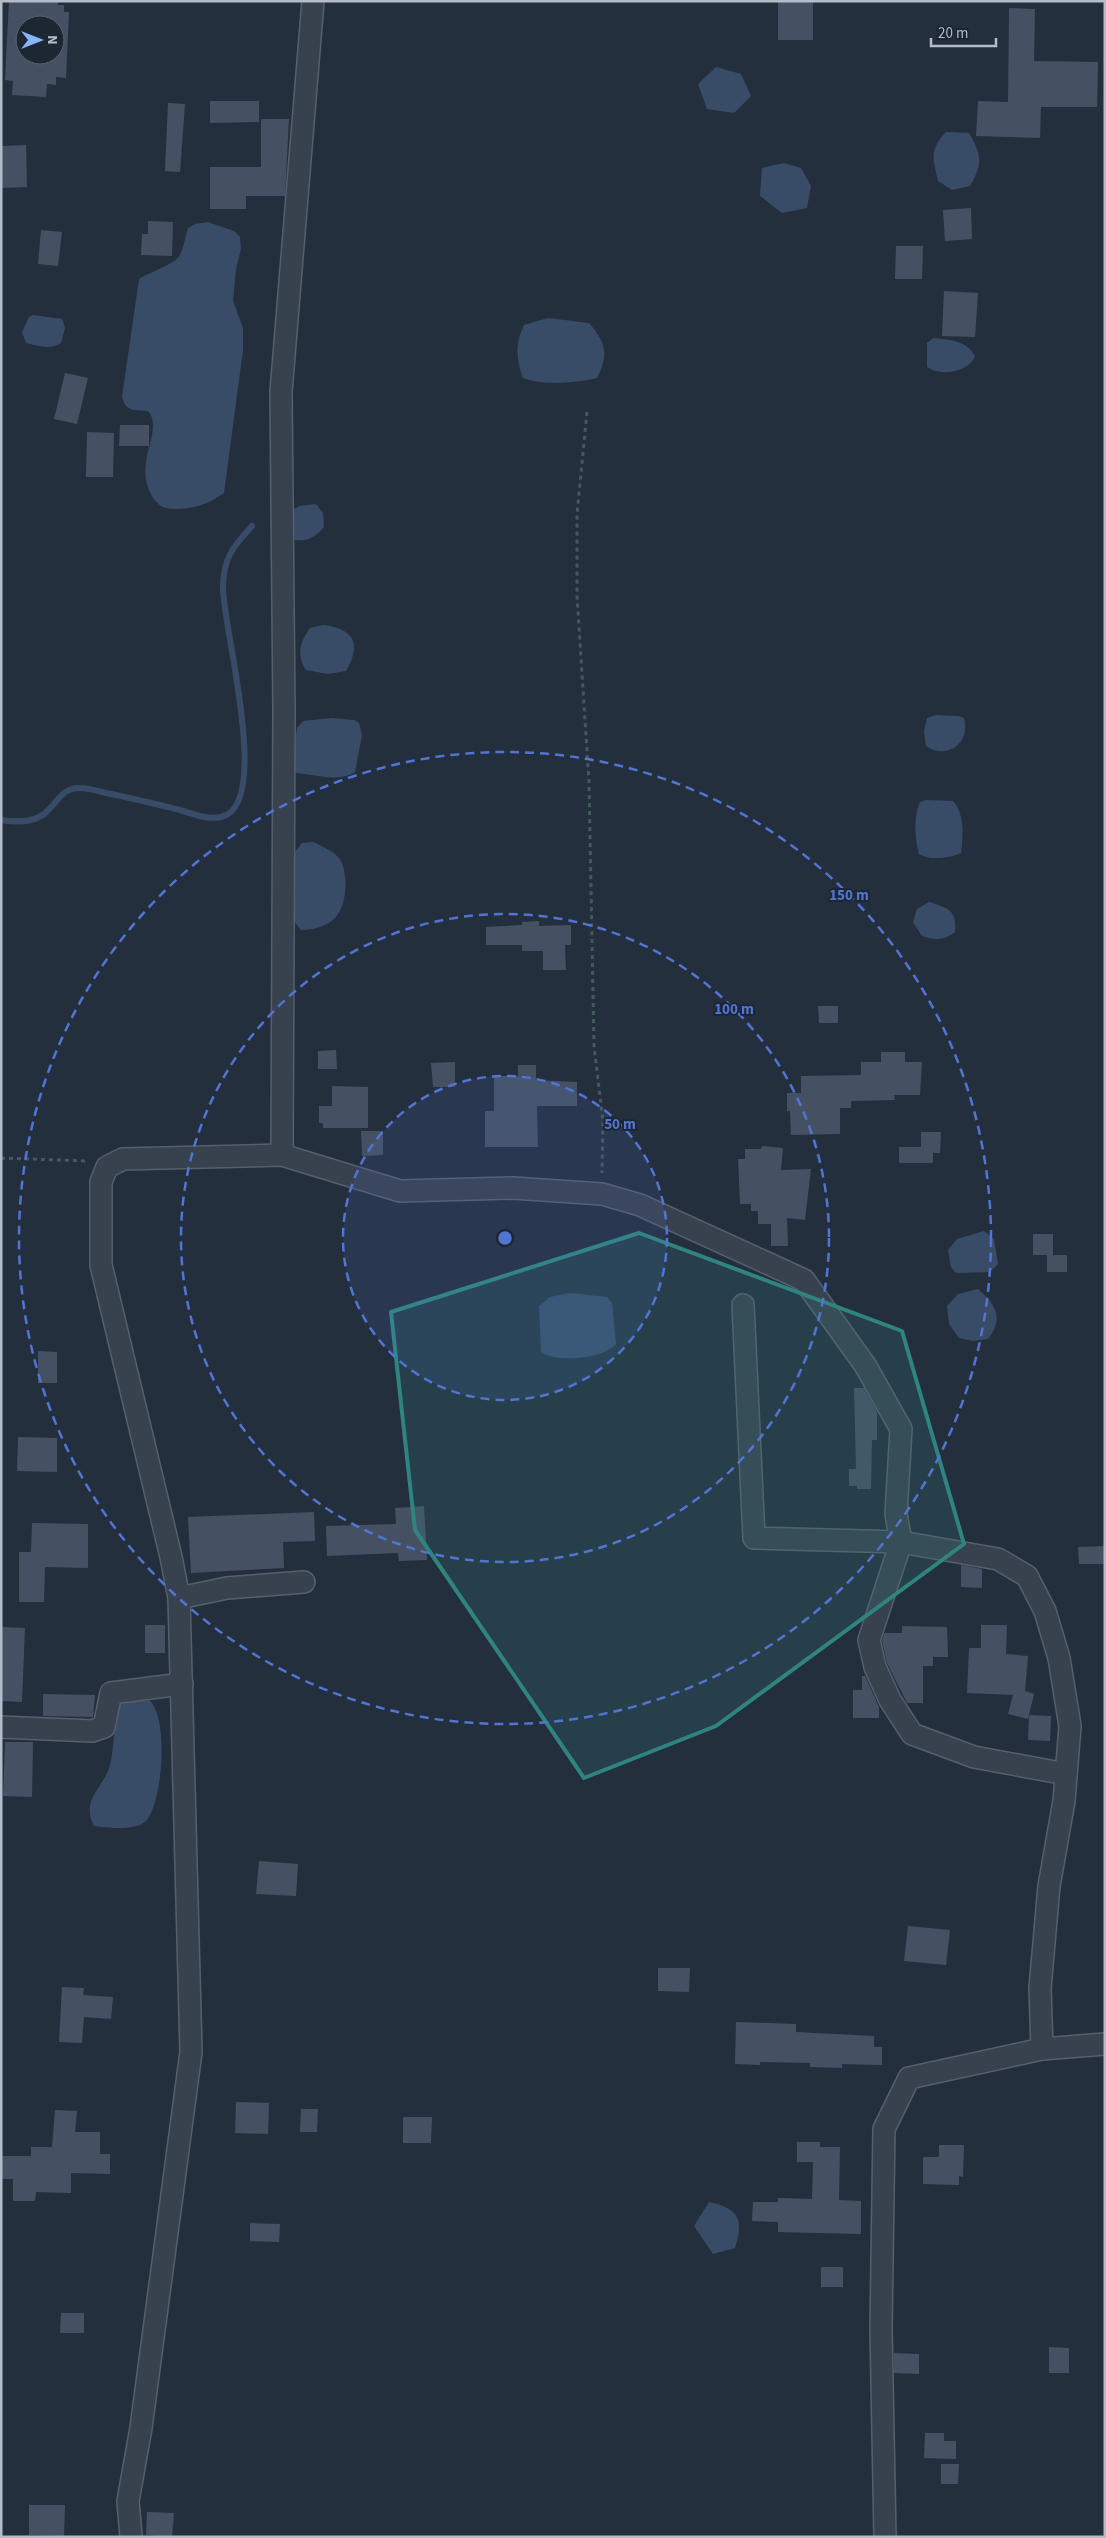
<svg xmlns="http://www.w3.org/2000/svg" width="1106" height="2538" font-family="'Source Sans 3',sans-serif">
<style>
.water{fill:#394c67}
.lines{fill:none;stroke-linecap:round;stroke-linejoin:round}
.stream{stroke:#394c67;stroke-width:6}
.building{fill:#455162;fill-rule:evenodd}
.minor-casing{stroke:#565f6c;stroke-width:24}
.path{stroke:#44595c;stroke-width:3;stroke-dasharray:4 4;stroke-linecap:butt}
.minor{stroke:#38414e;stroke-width:21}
.marked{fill:#308480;fill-opacity:0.2;stroke:#308480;stroke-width:4;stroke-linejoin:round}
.ring{fill:none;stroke:#5274d3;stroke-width:2.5;stroke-dasharray:9 6}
.centre{fill:#5274d3;stroke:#1d2633;stroke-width:2.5}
.ring-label{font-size:15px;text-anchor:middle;font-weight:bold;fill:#5274d3;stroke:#1d2633;stroke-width:4;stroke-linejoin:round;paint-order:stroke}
</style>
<rect width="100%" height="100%" fill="#242f3e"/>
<g class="water">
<path d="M716 67 741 74 751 96 734 113 707 109 698 84Z"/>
<path d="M946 132 969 133C982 155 983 164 970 186L952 190 938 181C933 159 929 150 946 132Z"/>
<path d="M784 163 801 168 811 186 807 208 782 213 760 196 762 168Z"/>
<path d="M208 222 234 231 240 237 241 249 236 269 233 301 243 328V350L224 493C208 504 194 509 174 509 164 509 157 505 152 496 146 485 144 475 146 463 147 447 160 424 148 411 134 410 126 412 122 397L139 279C148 273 177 263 180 255 184 247 185 237 188 228L195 224Z"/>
<path d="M33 315 62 319 65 328 61 343C50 350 38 346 26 343L22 332 29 317Z"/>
<path d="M548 318 589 323C606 343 609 354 597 378 576 383 544 386 523 378 516 359 515 343 524 325Z"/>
<path d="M933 338C950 340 966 340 975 356 969 372 941 377 927 367V343Z"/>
<path d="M316 504 323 513 324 527C313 540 303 543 287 538L289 512 299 506Z"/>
<path d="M323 625C354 629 362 643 346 671L328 674 306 670C296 655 300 642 310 628Z"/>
<path d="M936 715 958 716 964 718C971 744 946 760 926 746L924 731 927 718Z"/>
<path d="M331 718 354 720 359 723 362 735 355 772C338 783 314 774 296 773L292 769 297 728 303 721Z"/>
<path d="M926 800 953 801C965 815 963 836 961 853 950 858 930 861 919 854 915 839 913 816 920 802Z"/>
<path d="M313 842C322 846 336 852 341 861 349 878 347 912 330 922 321 928 311 930 301 930L292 919 291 885 294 853 302 843Z"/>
<path d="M929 902C948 908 957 910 955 932 943 941 935 940 922 936L913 922 917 909Z"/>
<path d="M984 1231 994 1239 998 1264 990 1272 956 1273 951 1267 948 1250 957 1239Z"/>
<path d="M978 1289C996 1304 1004 1319 988 1339L973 1341 959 1338 949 1324 947 1306 958 1294Z"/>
<path d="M570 1293 607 1297 612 1303 616 1344C604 1359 556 1363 541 1352L539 1306 550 1297Z"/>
<path d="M149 1700C169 1716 163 1802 146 1821 136 1831 107 1828 94 1826 80 1799 104 1788 110 1765 115 1745 113 1726 118 1706L124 1703Z"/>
<path d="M709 2202C739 2209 744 2219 735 2248L713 2254 694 2226Z"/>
</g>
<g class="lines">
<path class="stream" d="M1 820C14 822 27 823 39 817 55 810 59 787 80 788 89 788 98 791 106 793 131 798 156 804 180 810 194 814 207 820 221 817 274 806 221 622 223 585 224 556 234 546 252 526"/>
</g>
<g class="building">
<path d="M9 1H58V5H64V12H69L66 78 56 77V85L47 84 46 97 12 95 13 81 5 80ZM25 25H55V55H25Z"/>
<rect x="778" y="1" width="35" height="39"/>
<path d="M1009 8 1035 9 1034 61 1098 62 1097 107H1041L1040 138 976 136 978 101 1008 102Z"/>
<path d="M210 101H259V122L210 123Z"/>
<path d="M168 103 185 104 180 172 165 171Z"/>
<path d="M261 119H289L285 196H246V209H210V167H261Z"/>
<path d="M26 145 27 187 1 188V146Z"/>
<path d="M971 208 972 239 945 241 943 210Z"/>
<path d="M148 221 173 222 172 256 141 255 142 234H148Z"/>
<path d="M41 230 62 232 58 266 38 264Z"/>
<path d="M896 246H923L922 279H895Z"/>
<path d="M944 291 978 293 975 337 942 336Z"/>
<path d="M65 373 88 378 77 424 54 419Z"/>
<path d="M120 425H149V446H119Z"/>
<path d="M87 432 114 433 113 477H86Z"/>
<path d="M539 921V926L571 925V945H565L566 970H543V951H522V945H486V927L522 925V922Z"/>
<path d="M818 1006H838V1023H819Z"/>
<path d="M336 1050 337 1069H318V1051Z"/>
<path d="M881 1052H905V1062H922L920 1095H894L895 1100 851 1101V1108H840V1134L791 1135 790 1111H787V1093H801V1076L861 1075V1062H881Z"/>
<path d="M455 1062V1087H433L431 1063Z"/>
<path d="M518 1065H536V1080L577 1082V1106H537L538 1147H485V1111H494V1076H518Z"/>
<path d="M332 1086 368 1087V1128H323V1123H319V1106H332Z"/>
<path d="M361 1131H383V1155L362 1156Z"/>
<path d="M921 1132H941L940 1153H933V1163H899V1147H921Z"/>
<path d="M762 1146 783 1148 781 1170 811 1169 805 1220 787 1218 788 1246H771V1224H758V1211H751V1204H740L738 1159H745V1149H761Z"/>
<path d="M1033 1234H1053V1255H1067V1272H1047V1255H1033Z"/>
<path d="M38 1351 57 1352V1383H38Z"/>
<path d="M854 1388H864L877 1412V1440H872L871 1489H857V1486H849V1469H856Z"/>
<path d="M18 1437 57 1438V1472L17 1471Z"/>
<path d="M424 1506 427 1560 399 1561 398 1553 327 1556 326 1526 396 1524 395 1508Z"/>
<path d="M314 1512 315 1541 283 1542 284 1568 191 1573 188 1517Z"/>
<path d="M32 1523 88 1524V1568L45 1567 44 1602H19V1552H31Z"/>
<path d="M1105 1546V1564H1079L1078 1547Z"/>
<path d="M961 1565 982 1569V1588L961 1587Z"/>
<rect x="145" y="1625" width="20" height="28"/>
<path d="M981 1625H1007L1006 1654 1028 1656 1025 1691 1034 1694 1028 1719 1008 1714 1013 1695 967 1693 969 1648H981Z"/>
<path d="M902 1626 947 1627 948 1657H933V1666H923V1703H907L887 1663 882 1641 884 1633H902Z"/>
<path d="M1 1627 25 1628 22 1702 1 1701Z"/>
<path d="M862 1676H865L879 1707V1718H853V1690H862Z"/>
<path d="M43 1694 95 1695 93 1717 43 1716Z"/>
<path d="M1029 1715 1051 1716 1050 1741 1028 1740Z"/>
<path d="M5 1742H33L32 1797 3 1796Z"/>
<path d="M259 1861 298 1864 296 1896 256 1894Z"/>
<path d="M908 1926 950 1930 946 1965 904 1961Z"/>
<path d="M658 1968H690L689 1992 658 1991Z"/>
<path d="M62 1987 84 1988 83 1995 113 1997 111 2019 84 2017 82 2043 59 2042Z"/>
<path d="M736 2022 796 2024V2032L874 2036V2047H882V2065L842 2064V2068L810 2067V2063L760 2062V2065L735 2064Z"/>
<path d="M236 2102 269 2103 268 2134 235 2133Z"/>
<path d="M301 2109H318L317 2132H300Z"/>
<path d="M55 2110 77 2111 75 2132H100V2154H110V2174L71 2173V2193L36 2192 35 2201H13V2179H1V2156H31V2147H52Z"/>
<path d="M403 2117H432L431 2143H403Z"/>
<path d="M797 2142H820V2147H840L839 2200 861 2201V2234L778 2232V2222L752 2221 753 2202H778V2198L812 2199 813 2162H797Z"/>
<path d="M939 2145H964L963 2177 959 2176V2185L923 2184V2157H939Z"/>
<path d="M250 2223 280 2224 279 2242 250 2241Z"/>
<rect x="821" y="2267" width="22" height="20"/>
<path d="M61 2313H84V2333H60Z"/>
<path d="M1049 2347 1069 2348V2373H1049Z"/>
<path d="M894 2353 919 2354V2374L894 2373Z"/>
<path d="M925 2433H944V2441H956V2459L924 2458Z"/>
<path d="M941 2464H959L958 2484H941Z"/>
<path d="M29 2505H65L64 2536 29 2535Z"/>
<path d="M147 2512 174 2513 172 2537 146 2535Z"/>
</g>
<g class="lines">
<g class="minor-casing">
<g id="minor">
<path d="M282 1155 284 710 281 392 313 1"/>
<path d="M743 1305 754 1538 901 1542 869 1640 875 1667 890 1700 912 1734 974 1757 1066 1774"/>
<path d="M179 1598 227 1588 304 1582"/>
<path d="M1 1727 92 1731 104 1727 111 1693 182 1684"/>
<path d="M131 2537 128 2501 141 2428 191 2052 179 1598 171 1557 101 1265V1182L107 1167 123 1159 282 1155 400 1191 513 1188 602 1194 640 1205 804 1280 865 1365 901 1429 896 1514 901 1542 998 1559 1027 1576 1045 1611 1059 1658 1070 1726 1064 1801 1049 1886 1040 1988 1042 2049"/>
<path d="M885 2537 881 2329 884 2129 909 2078 1042 2049 1105 2044"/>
</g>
</g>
<g class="path">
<path d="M587 412 577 514V596L589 782 594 1046 603 1121 602 1173"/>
<path d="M1 1158 88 1161"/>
</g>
<use href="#minor" class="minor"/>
</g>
<path class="marked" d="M639 1233 902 1331 964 1544 716 1726 584 1778 415 1530 391 1312Z"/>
<circle cx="505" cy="1238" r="162" fill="#5274d3" fill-opacity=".12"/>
<g class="ring">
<circle cx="505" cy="1238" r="162"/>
<circle cx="505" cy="1238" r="324"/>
<circle cx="505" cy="1238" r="486"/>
</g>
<circle cx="505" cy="1238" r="8" class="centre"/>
<g class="ring-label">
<text x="849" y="900">150 m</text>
<text x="734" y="1014">100 m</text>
<text x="620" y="1129">50 m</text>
</g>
<rect width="1106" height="2538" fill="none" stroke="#b4bcc9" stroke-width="5"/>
<g transform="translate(40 40) rotate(90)"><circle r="24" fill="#1d2633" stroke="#59626f"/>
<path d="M0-4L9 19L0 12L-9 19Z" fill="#8ab4f8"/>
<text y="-8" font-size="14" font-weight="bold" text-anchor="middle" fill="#b4bcc9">N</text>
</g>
<path d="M931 38v8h65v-8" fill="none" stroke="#b4bcc9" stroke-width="2.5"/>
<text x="938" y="38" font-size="15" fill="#b4bcc9" stroke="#1d2633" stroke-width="4" paint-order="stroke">20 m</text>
</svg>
